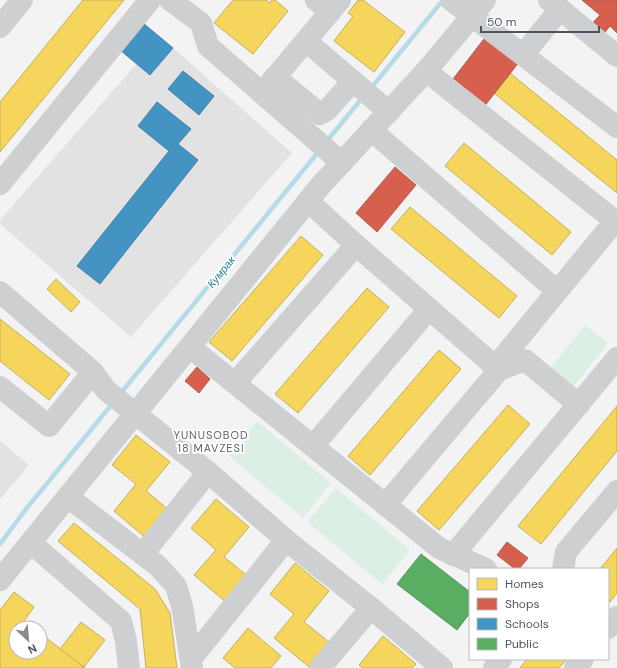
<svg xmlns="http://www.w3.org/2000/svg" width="617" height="668" font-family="'DM Sans',sans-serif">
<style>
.education{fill:#e2e2e3}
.green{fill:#dcefe4}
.homes{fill:#f6d55c;stroke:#c3af5d}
.shops{fill:#d6604d;stroke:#ad5d52}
.schools{fill:#4393c3;stroke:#4680a5}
.public{fill:#5aae61;stroke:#569360}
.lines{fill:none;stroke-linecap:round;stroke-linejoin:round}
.stream{stroke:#b5dbe8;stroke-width:4.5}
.minor{stroke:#cdcfd1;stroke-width:22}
.labels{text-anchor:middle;stroke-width:4;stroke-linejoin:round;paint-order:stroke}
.water-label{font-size:11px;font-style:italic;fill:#1e7e9f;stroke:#fff}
.neighbourhood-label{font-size:11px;letter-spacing:1px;fill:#606266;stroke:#fff}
</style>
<rect width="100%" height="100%" fill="#f4f3f3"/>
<g class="education">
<path d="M159 38 173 48 292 153 131 337 0 224V220Z"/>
<path d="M0 441 29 465 0 499Z"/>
</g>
<g class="green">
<path d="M585 325 608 343 573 387 550 369Z"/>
<path d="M257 421 331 483 303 518 229 456Z"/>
<path d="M336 488 410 550 382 584 307 522Z"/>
</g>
<g class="homes">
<path d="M83 0H124L0 152V102Z"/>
<path d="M233 0H266L270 3 272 0H275L288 11 253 54 214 23Z"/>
<path d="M358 0H363L405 32 374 72 334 41 353 16 348 13Z"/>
<path d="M510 73 617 160V193L494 93Z"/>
<path d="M464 143 571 232 552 255 445 166Z"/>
<path d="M410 207 517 296 499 318 391 229Z"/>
<path d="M301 236 323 255 232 361 209 342Z"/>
<path d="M56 279 80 302 71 312 47 289Z"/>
<path d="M367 288 389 307 298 413 275 394Z"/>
<path d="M0 319 70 374 49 400 0 361Z"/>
<path d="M439 350 461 369 370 475 348 456Z"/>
<path d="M508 405 530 424 439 530 417 511Z"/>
<path d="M617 406V451L541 544 518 526Z"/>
<path d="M136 435 170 462 146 491 170 511 147 539 114 511 136 484 112 465Z"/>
<path d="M216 499 249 527 224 557 250 578 228 604 194 575 216 550 191 528Z"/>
<path d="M74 523 155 589 170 613 177 668H146L140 609 58 541Z"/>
<path d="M617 548V593L610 602 608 600V569H600Z"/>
<path d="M295 563 329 591 304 622 329 642 309 667 274 638 294 614 270 594Z"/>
<path d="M14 592 34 607 24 621 33 628H16V652H40V633L85 668H0V610Z"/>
<path d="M81 622 105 640 84 667 60 649Z"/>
<path d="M248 628 281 656 271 668H235L223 658Z"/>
<path d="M383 636 416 664 412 668H363L359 665Z"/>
<path d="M527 659H567L559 668H520Z"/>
</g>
<g class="shops">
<path d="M582 0H617V33L610 26 600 38 588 28 600 15Z"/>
<path d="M487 35 520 61 483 108 450 83Z"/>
<path d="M395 167 416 185 377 232 356 213Z"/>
<path d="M197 367 210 379 199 393 185 381Z"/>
<path d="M507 542 528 558 519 569H515L497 555Z"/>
</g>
<g class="schools">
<path d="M143 23 173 48 150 75 120 50Z"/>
<path d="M183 71 214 96 199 115 168 89Z"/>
<path d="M157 102 191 129 178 144 198 160 100 284 77 266 169 151 138 126Z"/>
</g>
<path class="public" d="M421 554 470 592V613L457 630 397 584Z"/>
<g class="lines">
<g class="stream">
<path d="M371 88 443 0"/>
<path d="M326 142 363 97"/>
<path d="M120 394 319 151"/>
<path d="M0 544 26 509 113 403"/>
</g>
<g class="minor">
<path d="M170 0 201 23 208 46 342 163"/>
<path d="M316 0 330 12"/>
<path d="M485 0 472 16 523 55 560 9"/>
<path d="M549 0 617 56"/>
<path d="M0 27 22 0"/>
<path d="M306 41 389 112"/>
<path d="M523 55 617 127"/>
<path d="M426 71 615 221 495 367"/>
<path d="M275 77 320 114 327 110 353 81"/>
<path d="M262 93 340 0"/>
<path d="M371 130 557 291"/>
<path d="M0 184 150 0"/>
<path d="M308 201 356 245 499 370 525 360 579 405"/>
<path d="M0 292 93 372 106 390 208 472 286 540 371 608 442 668"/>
<path d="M190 347 439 548 486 569"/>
<path d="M235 383 356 245"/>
<path d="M0 387 49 426 93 372"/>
<path d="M313 446 429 309"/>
<path d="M68 497 158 566 176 586 182 606 192 668"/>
<path d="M385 505 499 370"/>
<path d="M31 543 121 621 126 641 129 668"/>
<path d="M143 554 208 472"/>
<path d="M453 555 617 358"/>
<path d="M563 569 566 552 617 491"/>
<path d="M0 580 321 185 426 71 472 16 451 0"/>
<path d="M608 628 617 617"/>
<path d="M191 659 286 540"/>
<path d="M320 668 371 608"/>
<path d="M494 668 501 659"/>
<path d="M575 668 583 659"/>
</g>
</g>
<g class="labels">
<g class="water-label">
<text transform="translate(221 272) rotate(-51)" y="4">Кумрак</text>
</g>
<g class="neighbourhood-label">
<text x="211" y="439">YUNUSOBOD<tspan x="211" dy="13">18 MAVZESI</tspan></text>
</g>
</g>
<rect x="469" y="568" width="140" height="92" fill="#ffffff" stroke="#b7bbbf"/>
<rect x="477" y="578" width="20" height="12" fill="#f6d55c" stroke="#b7bbbf"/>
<text x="505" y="588" font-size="12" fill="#4c555e">Homes</text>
<rect x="477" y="598" width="20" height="12" fill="#d6604d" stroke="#b7bbbf"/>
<text x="505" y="608" font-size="12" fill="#4c555e">Shops</text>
<rect x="477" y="618" width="20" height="12" fill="#4393c3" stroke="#b7bbbf"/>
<text x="505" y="628" font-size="12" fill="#4c555e">Schools</text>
<rect x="477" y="638" width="20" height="12" fill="#5aae61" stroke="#b7bbbf"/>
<text x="505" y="648" font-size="12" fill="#4c555e">Public</text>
<g transform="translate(28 640) rotate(154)"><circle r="19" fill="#ffffff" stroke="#b7bbbf"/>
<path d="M0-3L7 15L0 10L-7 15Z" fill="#878c92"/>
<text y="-6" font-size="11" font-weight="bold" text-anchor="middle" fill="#4c555e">N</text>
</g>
<path d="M481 26v6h118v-6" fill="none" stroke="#4c555e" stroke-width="2"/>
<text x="487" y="26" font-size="12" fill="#4c555e" stroke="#ffffff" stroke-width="3" paint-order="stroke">50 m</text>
</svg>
